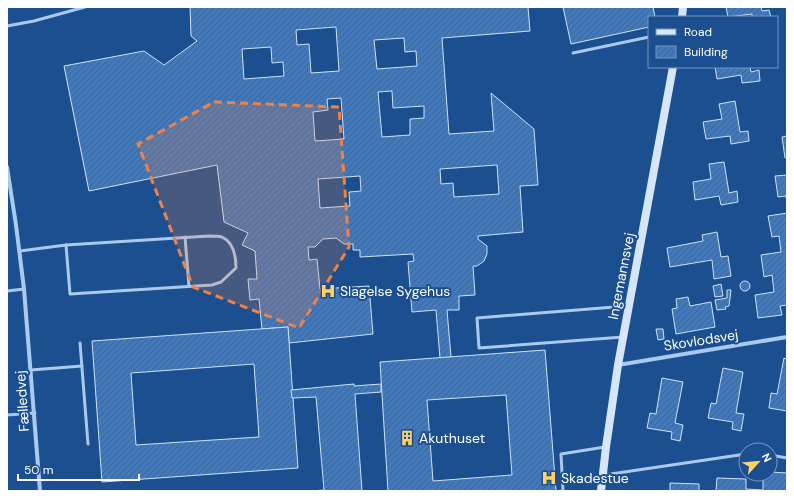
<svg xmlns="http://www.w3.org/2000/svg" width="794" height="498" font-family="'DM Sans',sans-serif">
<style>
.building{fill:url(#building-hatch);stroke:#cfe3fa;fill-rule:evenodd}
.lines{fill:none;stroke-linecap:round;stroke-linejoin:round}
.lane{stroke:#a9c9ee;stroke-width:3}
.street{stroke:#a9c9ee;stroke-width:4}
.secondary{stroke:#d6e6fa;stroke-width:8}
.marked{fill:#ee8249;fill-opacity:0.2;stroke:#ee8249;stroke-width:3;stroke-dasharray:8 5;stroke-linejoin:round}
.labels{text-anchor:middle;stroke-width:4;stroke-linejoin:round;paint-order:stroke}
.street-label{font-size:14px;fill:#fff;stroke:#1b4f8f}
.poi-label{font-size:14px;fill:#fff;stroke:#1b4f8f;text-anchor:start}
</style>
<defs>
<pattern id="building-hatch" width="6" height="6" patternUnits="userSpaceOnUse"><rect width="6" height="6" fill="#4478b7"/><path d="M-1 1l2-2M0 6l6-6M5 7l2-2" fill="none" stroke="#486282"/></pattern>
</defs>
<rect width="100%" height="100%" fill="#1b4f8f"/>
<g class="building">
<path d="M190 7H528L530 31 442 38 449 134 494 131 491 93 534 129 538 185 520 186 523 232 478 236V239L487 246V254L484 261 477 266H473L475 295 459 296V310H447L451 357 440 358 436 310 412 312 408 262 414 261 413 254 360 257V250H353V244H344L336 238 323 239 315 247H308L309 260 317 259 320 289 369 286 373 334 289 343 288 327 262 329 259 299 250 300 248 279H257L255 251 242 245 248 233 224 222 217 165 89 191 64 66 144 51 164 65 197 41 191 36ZM336 27 339 71 311 73 309 44 297 45 296 30ZM404 38 405 52 416 51 417 66 377 69 374 40ZM271 47 272 63 283 62 284 76 244 79 242 49ZM392 91 393 108 424 106V118L410 119V135L382 137 378 92ZM341 98 344 139 315 141 313 112 328 110 327 99ZM497 165 499 194 454 197 453 183 441 184 440 169ZM360 176 361 191 349 192 350 206 320 208 318 179Z"/>
<path d="M563 7H653L655 17H649V27L571 44Z"/>
<path d="M726 7H761L762 11 769 10 771 17H752V14L728 17Z"/>
<path d="M715 67H750L751 72 759 70 760 81 742 83 741 75 717 79Z"/>
<path d="M735 101 740 132 748 131 749 141 731 144 730 136 706 139 703 122 722 119 719 104Z"/>
<path d="M787 136V157L785 158 782 137Z"/>
<path d="M724 162 729 193 737 191 738 202 721 205 719 196 695 200 693 182 711 179 709 164Z"/>
<path d="M787 175V203L786 196 778 197 775 176Z"/>
<path d="M787 213V305L780 306 782 315 758 318 755 295 774 292 772 275 764 277 761 255 781 252 779 236 772 237 768 216Z"/>
<path d="M717 232 721 257 728 256 731 276 714 279 712 260 670 267 667 248 703 241 702 235Z"/>
<circle cx="745" cy="286" r="5"/>
<path d="M721 284 723 296 715 297 713 286Z"/>
<path d="M727 290H731L729 306 725 307 726 309 717 310 715 300 727 298Z"/>
<path d="M688 297 690 306 711 302 715 327 676 334 672 309 677 308 676 299Z"/>
<path d="M288 327 298 468 102 482 92 341ZM254 364 259 437 136 445 131 373Z"/>
<path d="M656 329H663L664 339 658 340Z"/>
<path d="M545 350 556 491H388L380 362ZM506 395 512 475 433 481 427 400Z"/>
<path d="M784 358 787 359V411L769 408 771 393 777 394Z"/>
<path d="M723 368 743 372 736 413 744 414 741 431 732 429 733 422 708 418 711 403 716 404Z"/>
<path d="M662 378 683 382 675 423 683 425 680 441 671 439 672 432 647 428 650 413 656 414Z"/>
<path d="M354 384V386L381 384V392L355 394 362 491H310L324 490 316 397 292 398 291 390Z"/>
<path d="M770 472 787 473V491H716L717 478 746 479V489L763 490V474H770Z"/>
<path d="M670 483 699 484V491H670Z"/>
</g>
<g class="lines">
<g class="lane">
<path d="M7 26 34 21 85 7"/>
<path d="M573 53 649 37"/>
<path d="M209 236C212 236 218 236 222 237 233 242 236 256 236 268L221 282 212 285 70 294 66 245Z"/>
<path d="M185 237 189 286"/>
<path d="M20 251 66 245"/>
<path d="M7 291 24 289"/>
<path d="M623 337 479 348 477 318 627 306"/>
<path d="M80 343 88 444"/>
<path d="M31 370 82 366"/>
<path d="M7 415 35 413"/>
<path d="M770 455 787 458"/>
<path d="M604 475 746 454"/>
<path d="M563 491 561 454 605 447"/>
</g>
<g class="street">
<path d="M7 167 16 225 24 289 40 491"/>
<path d="M618 365 787 337"/>
</g>
<g class="secondary">
<path d="M682 17 683 7"/>
<path d="M601 491 606 447 618 365 673 67"/>
</g>
</g>
<path class="marked" d="M214 102 339 107 349 247 299 328 193 287 138 144Z"/>
<defs>
<g id="hospital-bare" transform="scale(1.2)"><path d="M-5-5h3v3.5h4V-5h3V5h-3V1.5h-4V5h-3Z" fill="#ffd166" stroke="#1b4f8f" stroke-width="2.5" paint-order="stroke"/></g>
<g id="building-bare" transform="scale(1.2)"><path d="M-4-6H4V6H1V3H-1V6H-4ZM-2.5-4.3h1.7v1.8h-1.7ZM.8-4.3h1.7v1.8H.8ZM-2.5-1h1.7V.8h-1.7ZM.8-1h1.7V.8H.8Z" fill="#ffd166" stroke="#1b4f8f" stroke-width="2.5" paint-order="stroke"/></g>
</defs>
<g fill-rule="evenodd">
<use href="#hospital-bare" x="328" y="291"/>
<use href="#building-bare" x="407" y="438"/>
<use href="#hospital-bare" x="549" y="478"/>
</g>
<g class="labels">
<g class="street-label">
<text transform="translate(621 276) rotate(-79)" y="5">Ingemannsvej</text>
<text transform="translate(701 340) rotate(-9)" y="5">Skovlodsvej</text>
<text transform="translate(22 401) rotate(-94)" y="5">Fælledvej</text>
</g>
<g class="poi-label">
<text x="340" y="296">Slagelse Sygehus</text>
<text x="419" y="443">Akuthuset</text>
<text x="561" y="483">Skadestue</text>
</g>
</g>
<rect width="794" height="498" fill="none" stroke="#ffffff" stroke-width="16"/>
<rect x="648" y="16" width="130" height="52" fill="#1b4f8f" stroke="#7695bc"/>
<rect x="656" y="29" width="20" height="6" fill="#d6e6fa" stroke="#7695bc"/>
<text x="684" y="36" font-size="12" fill="#ffffff">Road</text>
<rect x="656" y="46" width="20" height="12" fill="url(#building-hatch)" stroke="#7695bc"/>
<text x="684" y="56" font-size="12" fill="#ffffff">Building</text>
<g transform="translate(758 462) rotate(63)"><circle r="19" fill="#1b4f8f" stroke="#7695bc"/>
<path d="M0-3L7 15L0 10L-7 15Z" fill="#ffd166"/>
<text y="-6" font-size="11" font-weight="bold" text-anchor="middle" fill="#ffffff">N</text>
</g>
<path d="M18 474v6h121v-6" fill="none" stroke="#ffffff" stroke-width="2"/>
<text x="24" y="474" font-size="12" fill="#ffffff" stroke="#1b4f8f" stroke-width="3" paint-order="stroke">50 m</text>
</svg>
